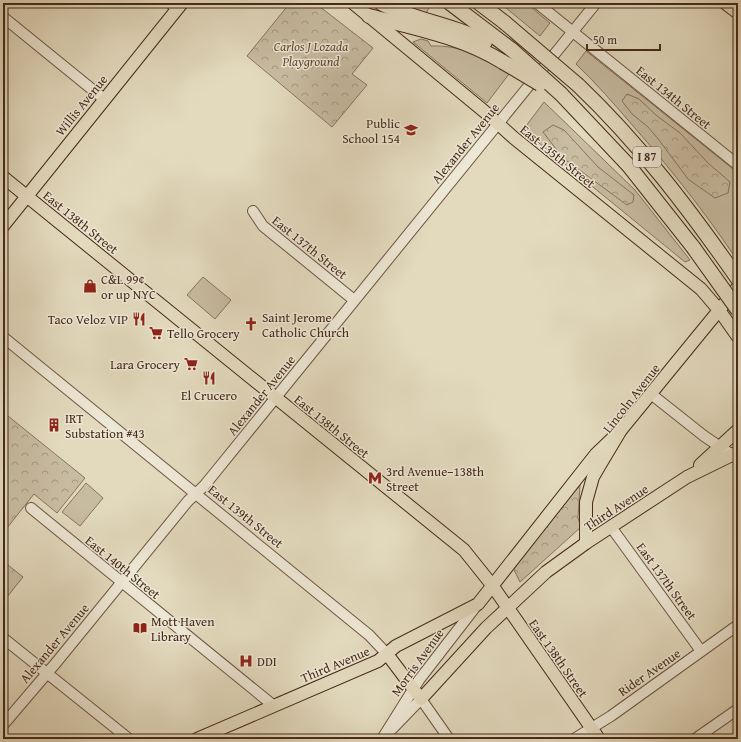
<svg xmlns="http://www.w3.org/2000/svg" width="741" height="742" font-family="'Gentium Book Plus',serif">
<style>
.grass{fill:#c8bca2;stroke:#87735e}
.forest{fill:url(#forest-crowns);stroke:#87735e}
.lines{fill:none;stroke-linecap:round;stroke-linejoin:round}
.minor-casing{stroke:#6d5642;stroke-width:12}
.major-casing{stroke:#462a19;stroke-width:14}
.highway-casing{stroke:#462a19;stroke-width:16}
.minor{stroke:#ede7d5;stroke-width:10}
.major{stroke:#e3dabe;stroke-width:12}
.highway{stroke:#e3dabe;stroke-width:14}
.highway-bridge-casing{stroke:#462a19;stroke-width:16;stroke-linecap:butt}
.highway-bridge{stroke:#e3dabe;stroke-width:14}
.labels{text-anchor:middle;stroke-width:3;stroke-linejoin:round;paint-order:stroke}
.shield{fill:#ede7d5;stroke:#786351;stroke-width:1}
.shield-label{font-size:12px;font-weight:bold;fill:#462a19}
.park-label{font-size:13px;font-style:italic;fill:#604734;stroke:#ede7d5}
.street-label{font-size:13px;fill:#462a19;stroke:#ede7d5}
.poi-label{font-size:13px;fill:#462a19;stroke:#ede7d5;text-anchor:start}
</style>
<defs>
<pattern id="forest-crowns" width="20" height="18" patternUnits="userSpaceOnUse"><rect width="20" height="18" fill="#c8bca2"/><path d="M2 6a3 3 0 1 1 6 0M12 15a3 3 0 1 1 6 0" fill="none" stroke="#a49983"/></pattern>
</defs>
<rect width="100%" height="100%" fill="#e3dabe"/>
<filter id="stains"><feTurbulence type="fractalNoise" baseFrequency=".005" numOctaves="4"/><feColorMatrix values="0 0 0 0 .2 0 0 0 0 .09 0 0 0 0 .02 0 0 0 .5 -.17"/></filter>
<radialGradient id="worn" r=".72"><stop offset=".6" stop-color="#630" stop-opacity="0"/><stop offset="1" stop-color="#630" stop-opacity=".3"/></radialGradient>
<g class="grass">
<path d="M408 3H422L429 8 426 13 409 7Z"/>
<path d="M500 3H526L550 23 540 36Z"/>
<path d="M421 39 428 41 431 46C463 45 483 57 509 74L487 103 413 42Z"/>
<path d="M586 51 738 173V253L735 257C704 211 670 168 634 127 615 105 597 84 576 64Z"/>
<path d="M544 102 635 190 690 260 685 262 523 130Z"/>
<path d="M203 277 231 300 215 319 187 295Z"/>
<path d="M86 483 103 498 80 526 62 512Z"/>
</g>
<g class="forest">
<path d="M290 3H315L373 48 352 74 367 85 332 127 247 56Z"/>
<path d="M627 94 639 99 657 116 680 133 708 163 730 182 728 193 715 198 688 179 659 140 648 127 632 114 622 101Z"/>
<path d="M553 125 564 130 598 167 634 195 633 202 627 205 563 158 543 132Z"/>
<path d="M8 416 85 478 57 513 34 494 3 533V423Z"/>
<path d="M580 485 578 518 581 527 520 582 513 568Z"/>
<path d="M8 565 23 577 3 602V571Z"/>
</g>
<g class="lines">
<g class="minor-casing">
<g id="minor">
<path d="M170 3 177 9"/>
<path d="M537 3 738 165"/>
<path d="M3 17 104 99"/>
<path d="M253 211 263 226 354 300"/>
<path d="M3 337 369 635 387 654"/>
<path d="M651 394 704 436 738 459"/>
<path d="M31 508 274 706"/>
<path d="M611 527 701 651"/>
<path d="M3 638 129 739"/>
<path d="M3 725 55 664 188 501 204 486 596 3"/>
<path d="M392 729 421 699 449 739"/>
<path d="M382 739 419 680 477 605"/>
<path d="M574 739 611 716 738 625"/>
<path d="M695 739 738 709"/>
</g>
</g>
<g class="major-casing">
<g id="major">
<path d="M353 3 485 112 514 138 701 289 719 310 738 337"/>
<path d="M725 3 738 13"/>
<path d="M3 177 464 550 492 585 599 739"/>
<path d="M3 226 182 3"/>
<path d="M700 465 738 430"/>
<path d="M586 543V502L593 477 600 465 621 430 738 287"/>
<path d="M387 654 421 699 486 628 546 572 586 543 687 477 738 452"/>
<path d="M197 739 378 661 396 646 478 604 596 454 621 430"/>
</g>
</g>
<g class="highway-casing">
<g id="highway">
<path d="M381 3C415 21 453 24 485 42"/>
<path d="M450 3 512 50"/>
<path d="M479 3 504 22"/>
<path d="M369 16C415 28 463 37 503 62"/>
<path d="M578 85C640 144 689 209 738 279"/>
<path d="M561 94 629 166 693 247"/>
</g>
</g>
<use href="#minor" class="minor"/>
<use href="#major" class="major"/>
<use href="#highway" class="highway"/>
<g class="highway-bridge-casing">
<g id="highway-bridge">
<path d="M504 22 578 85"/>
<path d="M512 50 561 94"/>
<path d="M503 62 540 84"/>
<path d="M693 247 738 310"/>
</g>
</g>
<use href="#highway-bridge" class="highway-bridge"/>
</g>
<defs>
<g id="school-bare" transform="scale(1.08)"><path d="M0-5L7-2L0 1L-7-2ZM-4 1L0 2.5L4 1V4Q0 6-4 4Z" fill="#8f2418" stroke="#ede7d5" stroke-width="2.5" paint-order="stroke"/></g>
<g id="shop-bare" transform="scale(1.08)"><path d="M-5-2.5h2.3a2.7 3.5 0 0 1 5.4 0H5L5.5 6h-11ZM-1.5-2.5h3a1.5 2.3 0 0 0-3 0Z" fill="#8f2418" stroke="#ede7d5" stroke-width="2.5" paint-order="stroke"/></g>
<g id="restaurant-bare" transform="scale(1.08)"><path d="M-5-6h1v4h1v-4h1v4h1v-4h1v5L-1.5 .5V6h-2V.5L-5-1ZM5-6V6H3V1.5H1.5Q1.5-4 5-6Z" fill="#8f2418" stroke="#ede7d5" stroke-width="2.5" paint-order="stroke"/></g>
<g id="church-bare" transform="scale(1.08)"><path d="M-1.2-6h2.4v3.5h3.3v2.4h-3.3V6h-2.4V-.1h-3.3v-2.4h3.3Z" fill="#8f2418" stroke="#ede7d5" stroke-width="2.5" paint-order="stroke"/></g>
<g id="supermarket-bare" transform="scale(1.08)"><path d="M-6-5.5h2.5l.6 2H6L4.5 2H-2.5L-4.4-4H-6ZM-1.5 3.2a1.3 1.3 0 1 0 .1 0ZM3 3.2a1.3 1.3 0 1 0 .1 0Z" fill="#8f2418" stroke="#ede7d5" stroke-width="2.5" paint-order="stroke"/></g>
<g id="building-bare" transform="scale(1.08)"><path d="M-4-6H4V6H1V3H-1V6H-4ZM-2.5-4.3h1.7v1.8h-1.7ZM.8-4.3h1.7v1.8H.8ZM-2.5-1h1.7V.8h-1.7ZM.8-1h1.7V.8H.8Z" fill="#8f2418" stroke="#ede7d5" stroke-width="2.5" paint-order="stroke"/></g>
<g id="metro-bare" transform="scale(1.08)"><path d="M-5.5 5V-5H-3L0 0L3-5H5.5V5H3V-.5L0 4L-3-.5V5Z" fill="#8f2418" stroke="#ede7d5" stroke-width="2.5" paint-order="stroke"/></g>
<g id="library-bare" transform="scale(1.08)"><path d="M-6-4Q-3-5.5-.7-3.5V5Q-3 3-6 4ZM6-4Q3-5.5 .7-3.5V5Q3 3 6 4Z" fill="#8f2418" stroke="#ede7d5" stroke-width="2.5" paint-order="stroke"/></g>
<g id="hospital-bare" transform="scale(1.08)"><path d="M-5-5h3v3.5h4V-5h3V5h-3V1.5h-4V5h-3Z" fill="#8f2418" stroke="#ede7d5" stroke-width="2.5" paint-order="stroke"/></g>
</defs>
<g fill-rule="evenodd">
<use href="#school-bare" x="411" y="130"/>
<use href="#shop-bare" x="90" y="286"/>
<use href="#restaurant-bare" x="139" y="319"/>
<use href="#church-bare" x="251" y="324"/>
<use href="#supermarket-bare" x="156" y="333"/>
<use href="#supermarket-bare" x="191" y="364"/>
<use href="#restaurant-bare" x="209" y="378"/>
<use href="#building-bare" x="54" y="425"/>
<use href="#metro-bare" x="375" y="478"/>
<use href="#library-bare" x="140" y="628"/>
<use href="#hospital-bare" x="246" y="661"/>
</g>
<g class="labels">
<rect class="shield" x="633" y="147" width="28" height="20" rx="3"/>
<g class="shield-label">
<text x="647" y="161">I 87</text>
</g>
<g class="park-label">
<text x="311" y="51">Carlos J Lozada<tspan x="311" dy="15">Playground</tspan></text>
</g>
<g class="street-label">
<text transform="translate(674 97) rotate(39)" y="5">East 134th Street</text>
<text transform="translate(81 105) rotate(-51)" y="5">Willis Avenue</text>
<text transform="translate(465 143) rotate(-51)" y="5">Alexander Avenue</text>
<text transform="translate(558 156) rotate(39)" y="5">East 135th Street</text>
<text transform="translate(81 222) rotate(39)" y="5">East 138th Street</text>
<text transform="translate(310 247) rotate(39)" y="5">East 137th Street</text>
<text transform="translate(261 395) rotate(-51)" y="5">Alexander Avenue</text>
<text transform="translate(631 398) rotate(-52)" y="5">Lincoln Avenue</text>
<text transform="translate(332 426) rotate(39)" y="5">East 138th Street</text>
<text transform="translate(616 507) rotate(-33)" y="5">Third Avenue</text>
<text transform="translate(246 516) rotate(39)" y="5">East 139th Street</text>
<text transform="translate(123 567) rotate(39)" y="5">East 140th Street</text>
<text transform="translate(667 581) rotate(54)" y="5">East 137th Street</text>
<text transform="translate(54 643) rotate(-50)" y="5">Alexander Avenue</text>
<text transform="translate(559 658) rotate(55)" y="5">East 138th Street</text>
<text transform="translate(417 662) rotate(-54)" y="5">Morris Avenue</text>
<text transform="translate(335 664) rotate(-23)" y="5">Third Avenue</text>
<text transform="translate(649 672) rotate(-35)" y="5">Rider Avenue</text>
</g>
<g class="poi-label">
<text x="400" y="128" text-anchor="end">Public<tspan x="400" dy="15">School 154</tspan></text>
<text x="101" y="284">C&amp;L 99¢<tspan x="101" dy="15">or up NYC</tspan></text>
<text x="262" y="322">Saint Jerome<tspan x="262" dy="15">Catholic Church</tspan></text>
<text x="128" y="324" text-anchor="end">Taco Veloz VIP</text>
<text x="167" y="338">Tello Grocery</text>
<text x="180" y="369" text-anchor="end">Lara Grocery</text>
<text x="209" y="400" text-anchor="middle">El Crucero</text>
<text x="65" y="423">IRT<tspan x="65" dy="15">Substation #43</tspan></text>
<text x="386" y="476">3rd Avenue–138th<tspan x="386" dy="15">Street</tspan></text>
<text x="151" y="626">Mott Haven<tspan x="151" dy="15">Library</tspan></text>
<text x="257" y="666">DDI</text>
</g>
</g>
<rect width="741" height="742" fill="none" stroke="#e3dabe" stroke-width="16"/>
<rect x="4" y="4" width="733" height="734" fill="none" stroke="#462a19" stroke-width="2"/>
<rect x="8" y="8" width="725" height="726" fill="none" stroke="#462a19"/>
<path d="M587 44v6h73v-6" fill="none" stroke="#462a19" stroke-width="2"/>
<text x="593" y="44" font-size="12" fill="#462a19" stroke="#ede7d5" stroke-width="3" paint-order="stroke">50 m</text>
<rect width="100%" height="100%" filter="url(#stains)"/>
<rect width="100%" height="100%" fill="url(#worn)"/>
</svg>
